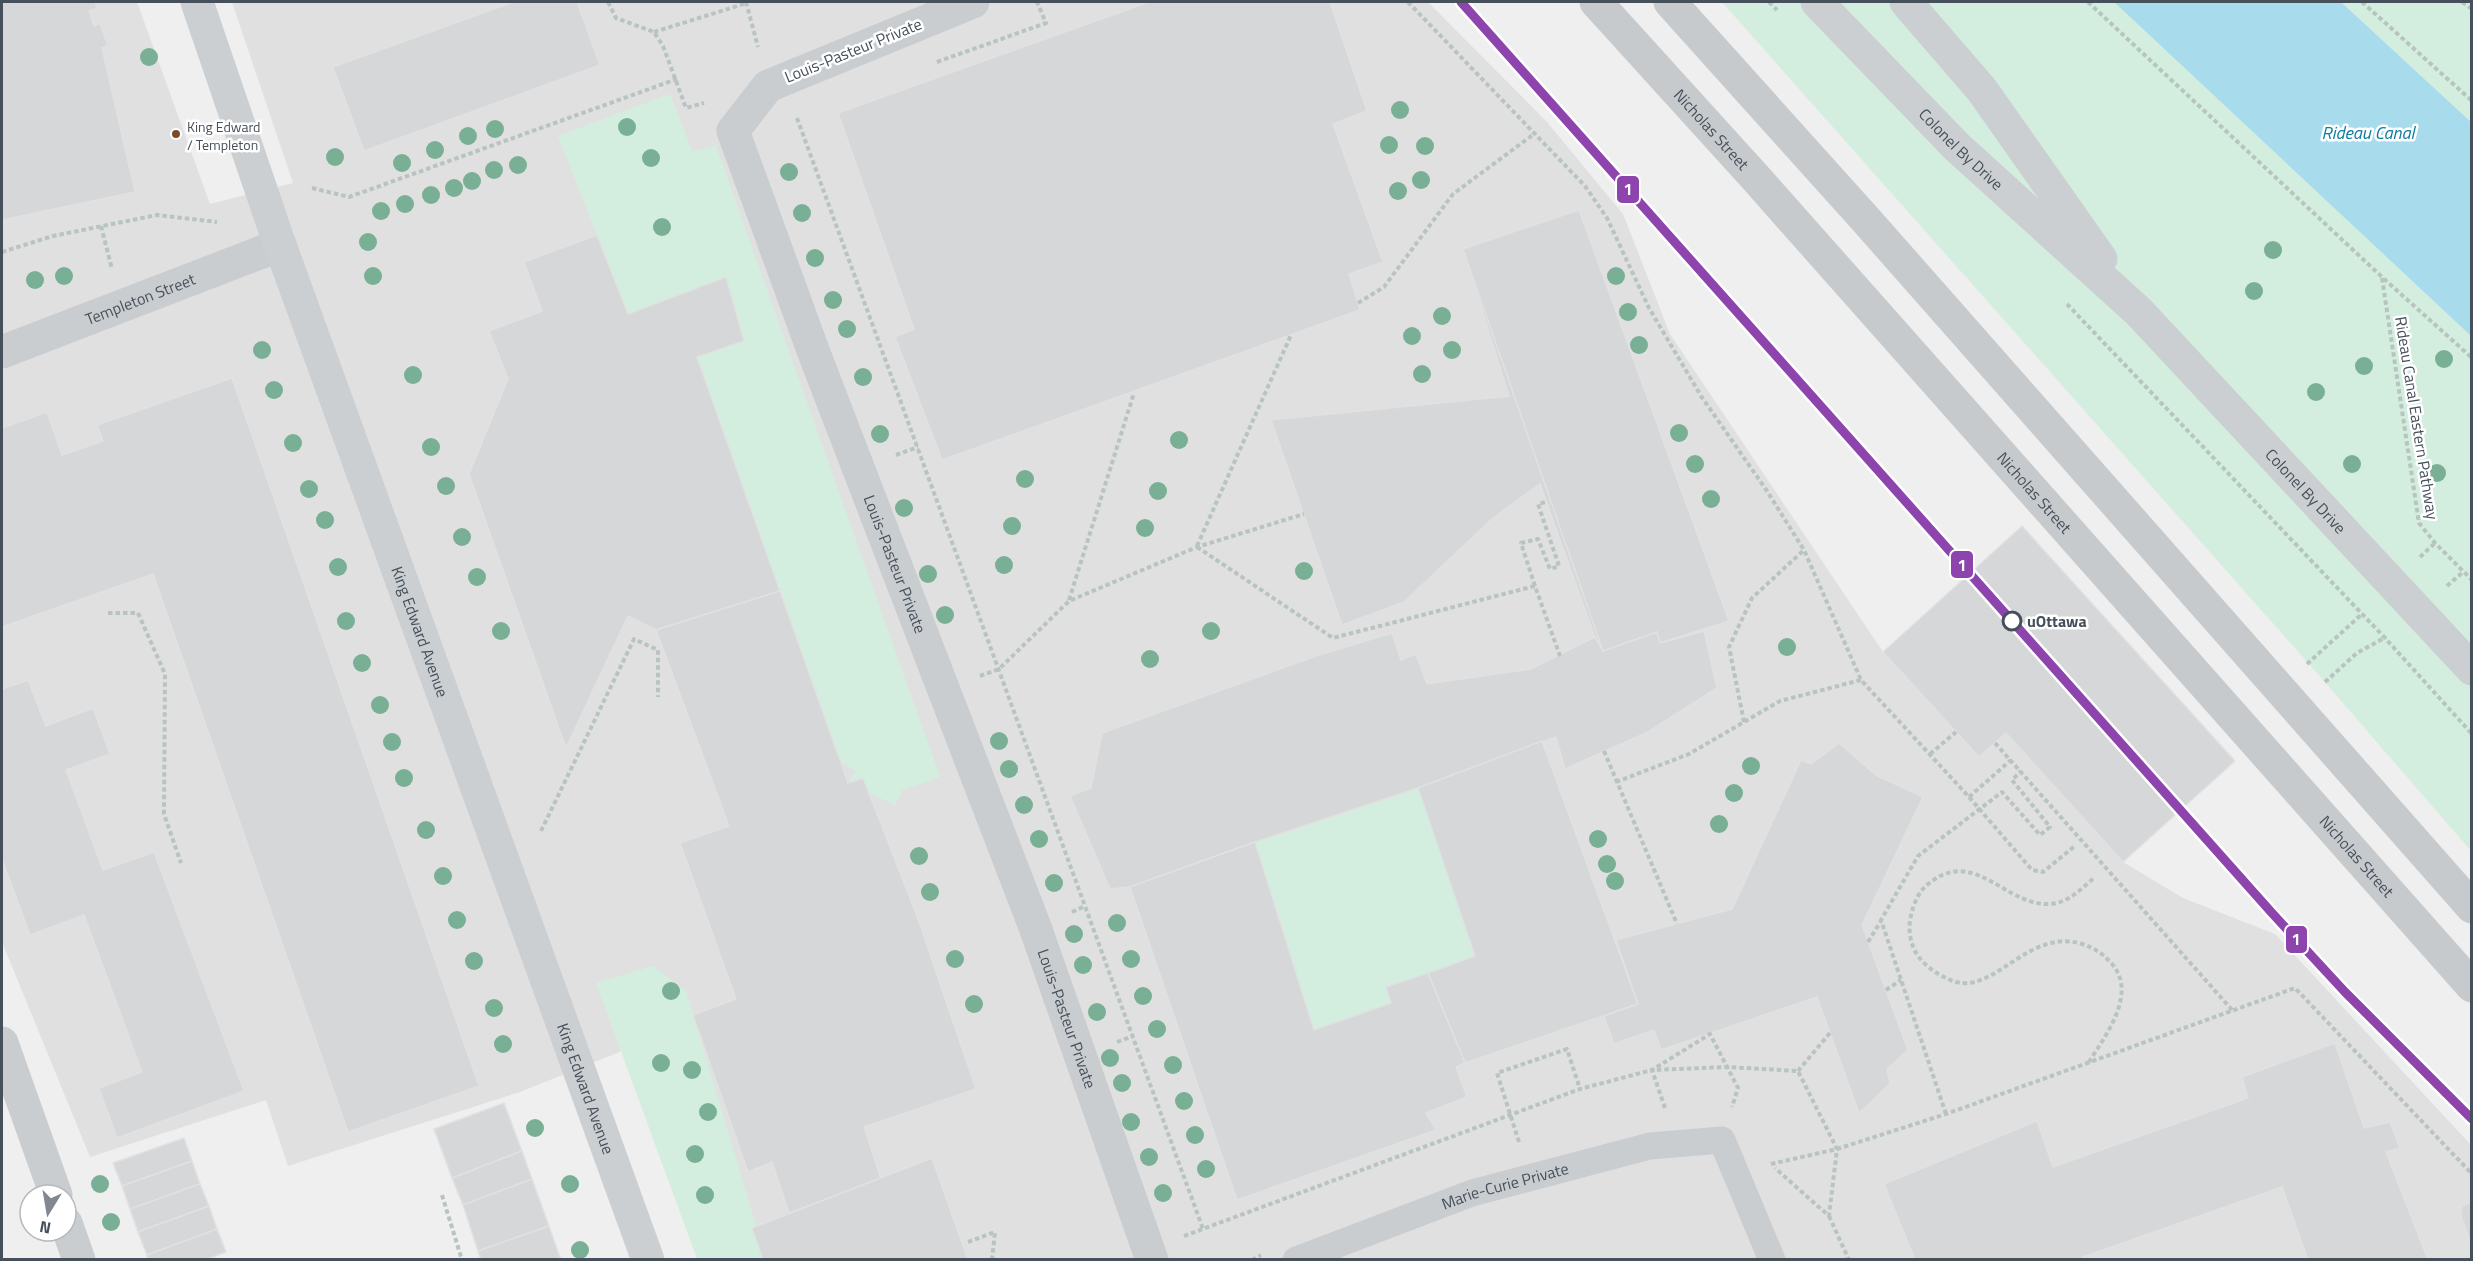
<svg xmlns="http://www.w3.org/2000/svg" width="2473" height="1261" font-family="'Titillium Web',sans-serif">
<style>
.education{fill:#e1e0e1}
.green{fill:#d3eede}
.water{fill:#a8dcec}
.building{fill:#d6d7d8;stroke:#e0e1e2;stroke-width:1.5}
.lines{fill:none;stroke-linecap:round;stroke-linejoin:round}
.path{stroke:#b8c4c0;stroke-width:4;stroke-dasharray:4.5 3;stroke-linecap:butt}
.pedestrian{stroke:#cacdd0;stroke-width:27}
.minor{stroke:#cacdd0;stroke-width:33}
.secondary{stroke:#cccfd1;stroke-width:33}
.primary{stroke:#c6cacd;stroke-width:33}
.rail-1-casing{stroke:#fff;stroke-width:14}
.rail-1{stroke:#8e44ad;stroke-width:9}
.tree{fill:#79af95}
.bus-dot{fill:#7a4b2a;stroke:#fff;stroke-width:2}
.stop-dot{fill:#fff;stroke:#46505b;stroke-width:3}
.labels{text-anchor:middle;stroke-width:5;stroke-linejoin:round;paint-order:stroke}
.bus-label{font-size:14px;fill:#46505b;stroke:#fff;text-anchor:start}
.street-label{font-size:16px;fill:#46505b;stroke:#fff}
.stop-label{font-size:16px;font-weight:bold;fill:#46505b;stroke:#fff;text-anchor:start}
.water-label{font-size:18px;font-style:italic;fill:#0e7c9f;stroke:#fff}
.line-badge{stroke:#fff;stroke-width:2}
.badge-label{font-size:16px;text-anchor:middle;font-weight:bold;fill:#fff}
</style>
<rect width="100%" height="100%" fill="#efefef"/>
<path class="education" d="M2 2H137L210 204 293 183 232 2H1428L1547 122 1623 214 1670 334 1883 652 1956 732 1979 757 2006 733 2123 862 2183 898 2275 934 2471 1145V1259H707L632 1047 520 1092 288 1166 266 1100 90 1157 2 942Z"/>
<g class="green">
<path d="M1722 2H2114L2471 336V851L2317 673Z"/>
<path d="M2341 2H2471V122Z"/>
<path d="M670 94 692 151 716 146 940 777 902 790 895 805 848 783 856 771 840 762 697 357 744 341 726 278 628 314 558 136Z"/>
<path d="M1418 788 1475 956 1386 987 1391 1003 1314 1030 1255 842Z"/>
<path d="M653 966 686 991 766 1259H697L596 983Z"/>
</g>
<path class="water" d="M2114 2H2341L2471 122V336Z"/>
<g class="building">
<path d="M2 2H95L97 8 89 11 94 26 100 23 108 46 102 48 135 192 2 220Z"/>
<path d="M513 2H577L600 65 364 151 333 67Z"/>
<path d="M1149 2H1330L1367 111 1333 124 1383 262 1349 274 1360 310 942 460 895 337 914 329 838 113Z"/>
<path d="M1579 210 1729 621 1660 643 1657 632 1603 651 1595 637 1540 484 1493 518 1404 602 1342 625 1271 420 1509 396 1463 249Z"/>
<path d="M1579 210 1729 621 1660 643 1657 632 1603 651 1463 249Z"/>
<path d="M597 235 628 314 726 277 744 341 697 357 780 591 656 630 628 616 566 748 469 474 508 379 489 331 542 311 524 262Z"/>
<path d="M232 378 479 1086 348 1132 153 574 2 627V428L47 412 62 455 103 441 97 425Z"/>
<path d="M2022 526 2235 761 2123 862 2006 733 1979 757 1883 652Z"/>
<path d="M780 591 848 783 863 778 917 916 976 1089 864 1127 881 1179 789 1213 772 1162 748 1172 693 1015 736 999 680 843 729 826 656 630Z"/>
<path d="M1704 631 1717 688 1648 732 1565 769 1556 737 1418 788 1255 842 1130 887 1110 889 1070 796 1091 788 1102 733 1316 656 1392 633 1401 660 1416 654 1427 684 1531 669 1595 637 1603 651 1657 632 1660 643Z"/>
<path d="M28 680 46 726 93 708 110 754 66 770 103 870 154 852 244 1091 117 1138 99 1088 142 1072 84 915 30 935 2 859V689Z"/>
<path d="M1542 741 1638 1004 1465 1063 1428 973 1475 956 1418 788Z"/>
<path d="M1839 743 1876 775 1923 797 1862 925 1908 1050 1887 1069 1890 1084 1859 1113 1817 997 1661 1050 1654 1030 1614 1044 1604 1016 1638 1004 1616 940 1732 909 1801 760 1811 764Z"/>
<path d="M1255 842 1314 1030 1391 1003 1386 987 1428 973 1465 1063 1456 1067 1467 1097 1426 1113 1436 1130 1237 1200 1130 887Z"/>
<path d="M2335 1043 2364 1128 2390 1122 2400 1148 2386 1152 2428 1260H2308L2282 1187 2083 1257 2084 1260H1915L1884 1184 2037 1121 2053 1167 2248 1098 2242 1077Z"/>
<path d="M504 1103 522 1151 452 1178 434 1129Z"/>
<path d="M184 1138 192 1161 122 1186 113 1163Z"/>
<path d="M522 1151 532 1179 463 1205 452 1178Z"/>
<path d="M932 1158 968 1260H763L752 1228Z"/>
<path d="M192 1161 200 1184 130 1209 122 1186Z"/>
<path d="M532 1179 549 1226 478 1251 463 1205Z"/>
<path d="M200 1184 209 1206 138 1232 130 1209Z"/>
<path d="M2472 1202V1245L2461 1216 2462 1206Z"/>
<path d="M209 1206 217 1229 147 1255 138 1232Z"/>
<path d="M549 1226 561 1260H481L478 1251Z"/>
<path d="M217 1229 226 1252 205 1260H148L147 1255Z"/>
</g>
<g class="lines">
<g class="path">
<path d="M608 2 616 18 654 32 663 46 686 108 704 103"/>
<path d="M746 2 758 47"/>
<path d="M1408 2 1585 186 1607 218 1649 308 1701 396 1767 491 1804 550 1861 680 1969 797 2032 870 2043 872 2076 845"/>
<path d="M1769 2 1777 10"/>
<path d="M2088 2 2382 277 2472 358"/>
<path d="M2362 2 2472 101"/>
<path d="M2462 2 2472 9"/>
<path d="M654 32 747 3"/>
<path d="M937 62 1046 23 1037 2"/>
<path d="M797 118 1203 1229"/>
<path d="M312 188 349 197 677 79"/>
<path d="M101 226 112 269"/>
<path d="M2 252 53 236 157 215 217 222"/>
<path d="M2382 278 2419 523 2435 543 2472 580"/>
<path d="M1358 303 1384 287 1453 194 1534 134"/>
<path d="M2067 304 2385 638 2472 734"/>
<path d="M896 455 918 447"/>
<path d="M1197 546 1291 335"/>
<path d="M1197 547 1333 638 1535 586 1560 656"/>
<path d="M2420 557 2435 543"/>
<path d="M1535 586 1521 543 1538 539 1550 569 1559 566 1538 504 1546 502"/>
<path d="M2447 586 2463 572"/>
<path d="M1069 600 1134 393"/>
<path d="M108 613H138L165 674 164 814 181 863"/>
<path d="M2307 664 2362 614"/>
<path d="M980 676 999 669 1069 601 1197 547 1304 514"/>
<path d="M2325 682 2357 653 2386 637"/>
<path d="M1744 722 1729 647 1752 598 1804 550"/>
<path d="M1995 743 2233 1011"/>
<path d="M1604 751 1677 924"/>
<path d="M1930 754 1956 732"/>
<path d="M1616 782 1689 754 1780 701 1861 680"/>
<path d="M1969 797 2011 760"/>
<path d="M541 831 634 639 658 650V697"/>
<path d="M1072 912 1085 906"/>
<path d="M1868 942 1881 921"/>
<path d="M1886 990 1901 980"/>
<path d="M1117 1042 1133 1036"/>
<path d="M2089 1062C2105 1036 2138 994 2112 964 2103 954 2095 948 2082 944 2028 927 1994 996 1953 981 1938 975 1922 965 1915 951 1906 933 1909 915 1917 898 1921 890 1927 884 1935 879 1977 852 2007 905 2048 904 2067 904 2080 890 2094 878"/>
<path d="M1798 1071 1830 1033"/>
<path d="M1665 1108 1652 1070 1728 1067 1798 1071 1837 1149 1829 1216 1775 1168"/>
<path d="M1946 1114 1881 920 1918 856 2002 792 2040 835 2050 827 2012 780 2021 771"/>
<path d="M1519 1142 1497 1073 1567 1049 1580 1089"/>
<path d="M1771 1164 1837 1149 1946 1114 2295 988 2472 1174"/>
<path d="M442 1195 462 1260"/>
<path d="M1829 1216 1849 1260"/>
<path d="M1184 1236 1580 1089 1652 1070 1710 1034 1738 1088 1732 1107"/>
<path d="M968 1242 995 1232 992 1260"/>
<path d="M1252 1260 1261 1255"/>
</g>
<path class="pedestrian" id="s1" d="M1296 1260 1472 1193 1650 1146 1722 1140 1772 1260"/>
<g class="minor">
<path id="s2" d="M973 2 768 86 733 131 814 353 1035 927 1152 1260"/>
<path id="s3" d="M2 352 280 245"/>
<path d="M2 1043 56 1195"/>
<path d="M66 1223 79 1260"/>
</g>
<g class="secondary">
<path id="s4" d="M197 2 280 245 648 1260"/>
<path id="s5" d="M1817 2 1957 147 2139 312 2472 669"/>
<path d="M1906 2 1982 90 2101 259"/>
</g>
<g class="primary">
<path id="s6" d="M1596 2 1754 176 2472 986"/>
<path d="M1670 2 1867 221 2472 907"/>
</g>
<g class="rail-1-casing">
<path id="rail-1" d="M1461 2 2272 913 2345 992 2472 1119"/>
</g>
<use href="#rail-1" class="rail-1"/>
</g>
<g class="tree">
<circle cx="149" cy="57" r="9"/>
<circle cx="1400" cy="110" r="9"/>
<circle cx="627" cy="127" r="9"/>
<circle cx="495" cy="129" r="9"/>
<circle cx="468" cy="136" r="9"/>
<circle cx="1389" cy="145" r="9"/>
<circle cx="1425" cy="146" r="9"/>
<circle cx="435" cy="150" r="9"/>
<circle cx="335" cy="157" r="9"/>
<circle cx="651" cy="158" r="9"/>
<circle cx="402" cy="163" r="9"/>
<circle cx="518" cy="165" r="9"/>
<circle cx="494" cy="170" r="9"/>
<circle cx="789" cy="172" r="9"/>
<circle cx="1421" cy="180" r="9"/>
<circle cx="472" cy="181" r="9"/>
<circle cx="454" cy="188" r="9"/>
<circle cx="1398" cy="191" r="9"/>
<circle cx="431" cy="195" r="9"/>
<circle cx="405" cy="204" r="9"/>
<circle cx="381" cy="211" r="9"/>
<circle cx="802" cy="213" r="9"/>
<circle cx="662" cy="227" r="9"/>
<circle cx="368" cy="242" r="9"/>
<circle cx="2273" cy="250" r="9"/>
<circle cx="815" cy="258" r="9"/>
<circle cx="64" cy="276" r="9"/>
<circle cx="373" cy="276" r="9"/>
<circle cx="1616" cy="276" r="9"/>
<circle cx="35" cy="280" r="9"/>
<circle cx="2254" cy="291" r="9"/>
<circle cx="833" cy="300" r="9"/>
<circle cx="1628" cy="312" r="9"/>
<circle cx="1442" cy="316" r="9"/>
<circle cx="847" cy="329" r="9"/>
<circle cx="1412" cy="336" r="9"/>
<circle cx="1639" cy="345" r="9"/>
<circle cx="262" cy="350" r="9"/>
<circle cx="1452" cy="350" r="9"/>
<circle cx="2444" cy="359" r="9"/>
<circle cx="2364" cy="366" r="9"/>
<circle cx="1422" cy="374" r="9"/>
<circle cx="413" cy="375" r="9"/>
<circle cx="863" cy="377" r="9"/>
<circle cx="274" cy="390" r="9"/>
<circle cx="2316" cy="392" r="9"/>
<circle cx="1679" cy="433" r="9"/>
<circle cx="880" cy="434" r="9"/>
<circle cx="1179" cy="440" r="9"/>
<circle cx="293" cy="443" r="9"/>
<circle cx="431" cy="447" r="9"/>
<circle cx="1695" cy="464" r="9"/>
<circle cx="2352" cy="464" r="9"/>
<circle cx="2437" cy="473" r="9"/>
<circle cx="1025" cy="479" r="9"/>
<circle cx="446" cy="486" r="9"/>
<circle cx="309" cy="489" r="9"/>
<circle cx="1158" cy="491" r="9"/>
<circle cx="1711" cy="499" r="9"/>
<circle cx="904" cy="508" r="9"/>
<circle cx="325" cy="520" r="9"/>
<circle cx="1012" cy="526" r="9"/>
<circle cx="1145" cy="528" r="9"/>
<circle cx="462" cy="537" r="9"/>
<circle cx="1004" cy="565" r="9"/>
<circle cx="338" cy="567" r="9"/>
<circle cx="1304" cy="571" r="9"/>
<circle cx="928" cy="574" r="9"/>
<circle cx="477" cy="577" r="9"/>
<circle cx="945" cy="615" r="9"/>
<circle cx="346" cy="621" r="9"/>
<circle cx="501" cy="631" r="9"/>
<circle cx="1211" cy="631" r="9"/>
<circle cx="1787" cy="647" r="9"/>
<circle cx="1150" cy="659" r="9"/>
<circle cx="362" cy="663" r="9"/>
<circle cx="380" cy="705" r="9"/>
<circle cx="999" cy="741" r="9"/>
<circle cx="392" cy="742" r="9"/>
<circle cx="1751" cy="766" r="9"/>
<circle cx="1009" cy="769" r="9"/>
<circle cx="404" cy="778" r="9"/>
<circle cx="1734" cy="793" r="9"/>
<circle cx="1024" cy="805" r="9"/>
<circle cx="1719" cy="824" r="9"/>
<circle cx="426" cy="830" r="9"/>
<circle cx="1039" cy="839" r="9"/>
<circle cx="1598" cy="839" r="9"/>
<circle cx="919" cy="856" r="9"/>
<circle cx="1607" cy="864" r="9"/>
<circle cx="443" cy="876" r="9"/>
<circle cx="1615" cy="881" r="9"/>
<circle cx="1054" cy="883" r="9"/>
<circle cx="930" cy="892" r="9"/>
<circle cx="457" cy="920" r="9"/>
<circle cx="1117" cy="923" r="9"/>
<circle cx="1074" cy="934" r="9"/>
<circle cx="955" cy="959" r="9"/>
<circle cx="1131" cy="959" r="9"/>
<circle cx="474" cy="961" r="9"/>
<circle cx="1083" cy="965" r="9"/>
<circle cx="671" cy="991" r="9"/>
<circle cx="1143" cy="996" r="9"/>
<circle cx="974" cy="1004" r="9"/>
<circle cx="494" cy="1008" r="9"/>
<circle cx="1097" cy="1012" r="9"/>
<circle cx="1157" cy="1029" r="9"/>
<circle cx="503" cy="1044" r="9"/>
<circle cx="1110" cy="1058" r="9"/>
<circle cx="661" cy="1063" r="9"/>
<circle cx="1173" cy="1065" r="9"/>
<circle cx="692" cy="1070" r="9"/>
<circle cx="1122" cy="1083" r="9"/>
<circle cx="1184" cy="1101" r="9"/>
<circle cx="708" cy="1112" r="9"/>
<circle cx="1131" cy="1122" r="9"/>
<circle cx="535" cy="1128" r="9"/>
<circle cx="1195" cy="1135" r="9"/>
<circle cx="695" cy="1154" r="9"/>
<circle cx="1149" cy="1157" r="9"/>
<circle cx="1206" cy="1169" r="9"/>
<circle cx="100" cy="1184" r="9"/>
<circle cx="570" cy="1184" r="9"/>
<circle cx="1163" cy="1193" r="9"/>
<circle cx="705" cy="1195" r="9"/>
<circle cx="111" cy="1222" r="9"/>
<circle cx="580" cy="1250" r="9"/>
</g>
<circle class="bus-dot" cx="176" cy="134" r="5"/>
<circle class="stop-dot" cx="2012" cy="621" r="9"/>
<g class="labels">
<g class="bus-label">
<text x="187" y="132">King Edward<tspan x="187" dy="18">/ Templeton</tspan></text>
</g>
<g class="street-label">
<text transform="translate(853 50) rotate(-22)" y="6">Louis-Pasteur Private</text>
<text dy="6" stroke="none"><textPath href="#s6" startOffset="172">Nicholas Street</textPath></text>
<text dy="6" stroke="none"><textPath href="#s5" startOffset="206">Colonel By Drive</textPath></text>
<text dy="6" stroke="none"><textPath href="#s3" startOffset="148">Templeton Street</textPath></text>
<text transform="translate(2417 418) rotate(81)" y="6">Rideau Canal Eastern Pathway</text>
<text dy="6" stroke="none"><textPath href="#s5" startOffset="692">Colonel By Drive</textPath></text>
<text dy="6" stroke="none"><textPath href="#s6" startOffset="658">Nicholas Street</textPath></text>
<text dy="6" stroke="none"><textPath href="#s2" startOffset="741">Louis-Pasteur Private</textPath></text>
<text dy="6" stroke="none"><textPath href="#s4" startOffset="668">King Edward Avenue</textPath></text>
<text dy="6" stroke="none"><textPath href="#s6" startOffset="1144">Nicholas Street</textPath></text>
<text dy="6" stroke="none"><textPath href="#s2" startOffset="1227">Louis-Pasteur Private</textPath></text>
<text dy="6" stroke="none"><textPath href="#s4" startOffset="1154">King Edward Avenue</textPath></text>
<text dy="6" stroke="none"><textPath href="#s1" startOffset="222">Marie-Curie Private</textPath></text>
</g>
<g class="stop-label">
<text x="2027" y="627">uOttawa</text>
</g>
<g class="water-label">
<text x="2368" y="139">Rideau Canal</text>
</g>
</g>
<g class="line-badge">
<rect x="1616" y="175" width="24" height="29" rx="6" fill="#8e44ad"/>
<rect x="1950" y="550" width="24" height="29" rx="6" fill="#8e44ad"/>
<rect x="2285" y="925" width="23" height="29" rx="6" fill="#8e44ad"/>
</g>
<g class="badge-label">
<text x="1628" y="195">1</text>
<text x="1962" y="571">1</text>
<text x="2296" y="945">1</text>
</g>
<rect width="2473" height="1261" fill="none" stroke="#46505b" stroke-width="6"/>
<g transform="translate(48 1213) rotate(191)"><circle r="28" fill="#ffffff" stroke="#b5b9bd" stroke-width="1.5"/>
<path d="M0-4.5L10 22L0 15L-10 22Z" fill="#81888f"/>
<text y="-9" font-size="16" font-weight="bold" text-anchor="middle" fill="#46505b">N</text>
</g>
</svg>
